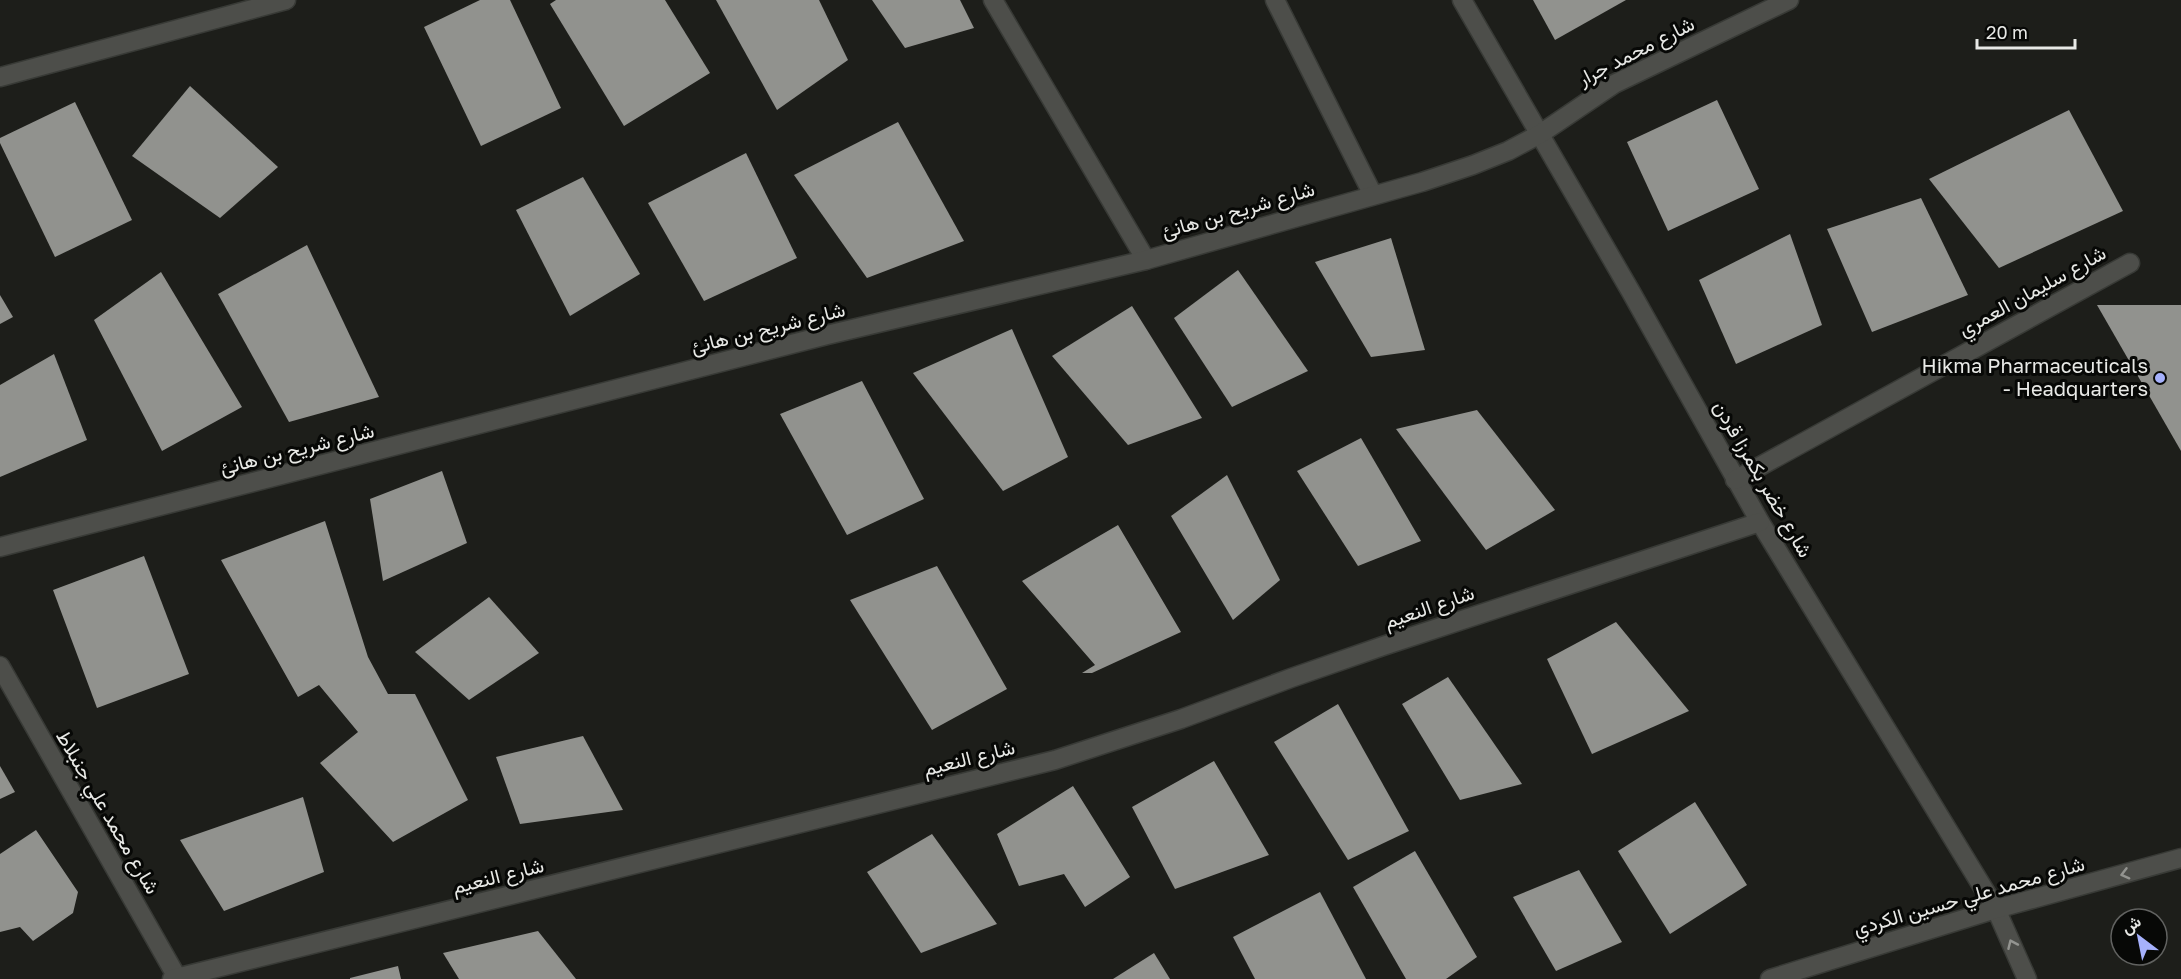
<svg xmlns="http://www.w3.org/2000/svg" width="2181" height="979" font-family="'Golos Text',Vazirmatn,sans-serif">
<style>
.building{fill:#91928e}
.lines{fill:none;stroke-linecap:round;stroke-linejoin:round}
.minor-casing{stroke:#383a36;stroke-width:21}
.minor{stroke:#4d4e4a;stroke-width:18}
.oneway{stroke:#939490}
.poi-dot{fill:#a6b1fc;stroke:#070806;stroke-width:2}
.labels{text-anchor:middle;stroke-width:6;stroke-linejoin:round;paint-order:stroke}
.street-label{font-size:20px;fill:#e8e9e6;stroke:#070806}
.poi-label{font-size:20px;fill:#e8e9e6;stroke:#070806;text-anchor:end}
</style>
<rect width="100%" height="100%" fill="#1d1e1a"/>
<g class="building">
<path d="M480 0H510L561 108 481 146 424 27Z"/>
<path d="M556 0H665L710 73 624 126 550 4Z"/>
<path d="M716 0H819L848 60 777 110Z"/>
<path d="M872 0H960L974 28 905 48Z"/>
<path d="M1533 0H1626L1555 40Z"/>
<path d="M190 86 278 167 220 218 132 156Z"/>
<path d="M1717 100 1759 189 1668 231 1627 142Z"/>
<path d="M75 102 132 220 55 257 0 143V138Z"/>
<path d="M2069 110 2123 211 1999 268 1929 179Z"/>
<path d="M898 122 964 241 867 278 794 175Z"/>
<path d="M746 153 797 258 704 301 648 203Z"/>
<path d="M583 177 640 274 570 316 516 210Z"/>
<path d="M1921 198 1968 295 1872 332 1827 229Z"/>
<path d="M1790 234 1822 325 1736 364 1699 280Z"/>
<path d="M1391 238 1425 350 1371 357 1315 262Z"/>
<path d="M307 245 379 397 289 422 218 294Z"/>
<path d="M1238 270 1308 371 1232 407 1174 318Z"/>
<path d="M161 272 242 407 162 451 94 320Z"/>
<path d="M0 295 13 317 0 324Z"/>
<path d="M2097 305H2181V451Z"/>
<path d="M1132 306 1202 418 1128 445 1052 356Z"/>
<path d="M1012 329 1068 457 1003 491 913 373Z"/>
<path d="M54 354 87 440 0 477V385Z"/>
<path d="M862 381 924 499 847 535 780 414Z"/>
<path d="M1477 410 1555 510 1486 550 1396 429Z"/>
<path d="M1361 438 1421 541 1358 566 1297 471Z"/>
<path d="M442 471 467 543 383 581 370 499Z"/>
<path d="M1227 475 1280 580 1233 620 1171 516Z"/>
<path d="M325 521 368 657 388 694H415L468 800 393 842 320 763 358 732 319 685 298 697 221 560Z"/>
<path d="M1118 525 1181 632 1092 673H1082L1095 665 1022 581Z"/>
<path d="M144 556 189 674 97 708 53 590Z"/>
<path d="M937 566 1007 689 932 730 850 600Z"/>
<path d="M489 597 539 653 469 700 415 652Z"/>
<path d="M1616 622 1689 711 1592 754 1547 659Z"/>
<path d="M1448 677 1522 784 1460 800 1402 704Z"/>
<path d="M1338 704 1409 831 1348 860 1274 742Z"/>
<path d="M583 736 623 810 520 824 496 757Z"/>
<path d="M1214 761 1269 855 1175 889 1132 807Z"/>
<path d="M0 766 15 792 0 799Z"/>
<path d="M1073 786 1130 877 1085 907 1064 874 1019 886 997 834Z"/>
<path d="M303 797 324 872 224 911 180 840Z"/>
<path d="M1695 802 1747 885 1670 934 1618 851Z"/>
<path d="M36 830 78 892 73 913 33 941 20 927 0 932V854Z"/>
<path d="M932 834 997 924 921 953 867 872Z"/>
<path d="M1415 851 1477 957 1446 979H1406L1353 887Z"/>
<path d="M1579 870 1622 942 1556 971 1513 897Z"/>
<path d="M1320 892 1366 979H1255L1233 937Z"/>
<path d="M538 931 576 979H459L443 953Z"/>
<path d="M1154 953 1170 979H1113Z"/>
<path d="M398 966 401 979H350V978Z"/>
</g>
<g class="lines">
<g class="minor-casing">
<g id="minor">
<path d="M993 0 1146 260"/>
<path d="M1275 0 1373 195"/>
<path d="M1462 0 1631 292 1760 522 1996 909 2027 979"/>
<path d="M0 77 286 0"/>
<path d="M1735 480 2130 263"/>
<path d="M0 547 827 335 1146 260 1422 182 1473 165 1508 151 1540 134 1614 84 1789 0"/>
<path d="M0 666 178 979"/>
<path d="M172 979 1055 760 1181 719 1291 678 1383 646 1760 522"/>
<path d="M1770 979 1996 909 2181 858"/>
</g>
</g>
<use href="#minor" class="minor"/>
</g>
<defs><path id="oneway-chevron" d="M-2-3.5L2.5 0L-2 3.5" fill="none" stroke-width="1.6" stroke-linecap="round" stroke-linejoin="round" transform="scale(1.5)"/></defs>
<g class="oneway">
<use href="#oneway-chevron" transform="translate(2125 874) rotate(165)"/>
<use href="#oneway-chevron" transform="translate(2012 944) rotate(-114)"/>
</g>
<circle class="poi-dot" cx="2160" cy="378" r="6"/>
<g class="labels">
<g class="street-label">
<text transform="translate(1636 51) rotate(-27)" y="7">شارع محمد جرار</text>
<text transform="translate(1238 210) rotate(-16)" y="7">شارع شريح بن هانئ</text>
<text transform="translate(2032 291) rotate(-29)" y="7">شارع سليمان العمري</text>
<text transform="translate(768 328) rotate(-14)" y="7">شارع شريح بن هانئ</text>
<text transform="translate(297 449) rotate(-14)" y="7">شارع شريح بن هانئ</text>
<text transform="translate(1763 479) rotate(60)" y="7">شارع خضر بكمرزا قردن</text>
<text transform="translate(1429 607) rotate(-19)" y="7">شارع النعيم</text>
<text transform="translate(969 758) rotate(-14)" y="7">شارع النعيم</text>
<text transform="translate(108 812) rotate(60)" y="7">شارع محمد علي جنبلاط</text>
<text transform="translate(498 876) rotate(-14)" y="7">شارع النعيم</text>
<text transform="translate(1969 896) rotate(-16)" y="7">شارع محمد علي حسين الكردي</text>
</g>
<g class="poi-label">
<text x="2148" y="373">Hikma Pharmaceuticals<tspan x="2148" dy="23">- Headquarters</tspan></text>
</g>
</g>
<g transform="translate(2139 937) rotate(328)"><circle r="28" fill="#070806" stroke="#616260" stroke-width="1.5"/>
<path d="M0-4.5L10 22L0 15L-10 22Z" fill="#a6b1fc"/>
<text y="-9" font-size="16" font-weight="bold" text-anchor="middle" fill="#e8e9e6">ش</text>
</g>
<path d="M1977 39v9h98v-9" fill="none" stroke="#e8e9e6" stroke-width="3"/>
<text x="1986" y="39" font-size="18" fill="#e8e9e6" stroke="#070806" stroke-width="4.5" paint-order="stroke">20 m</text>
</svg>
